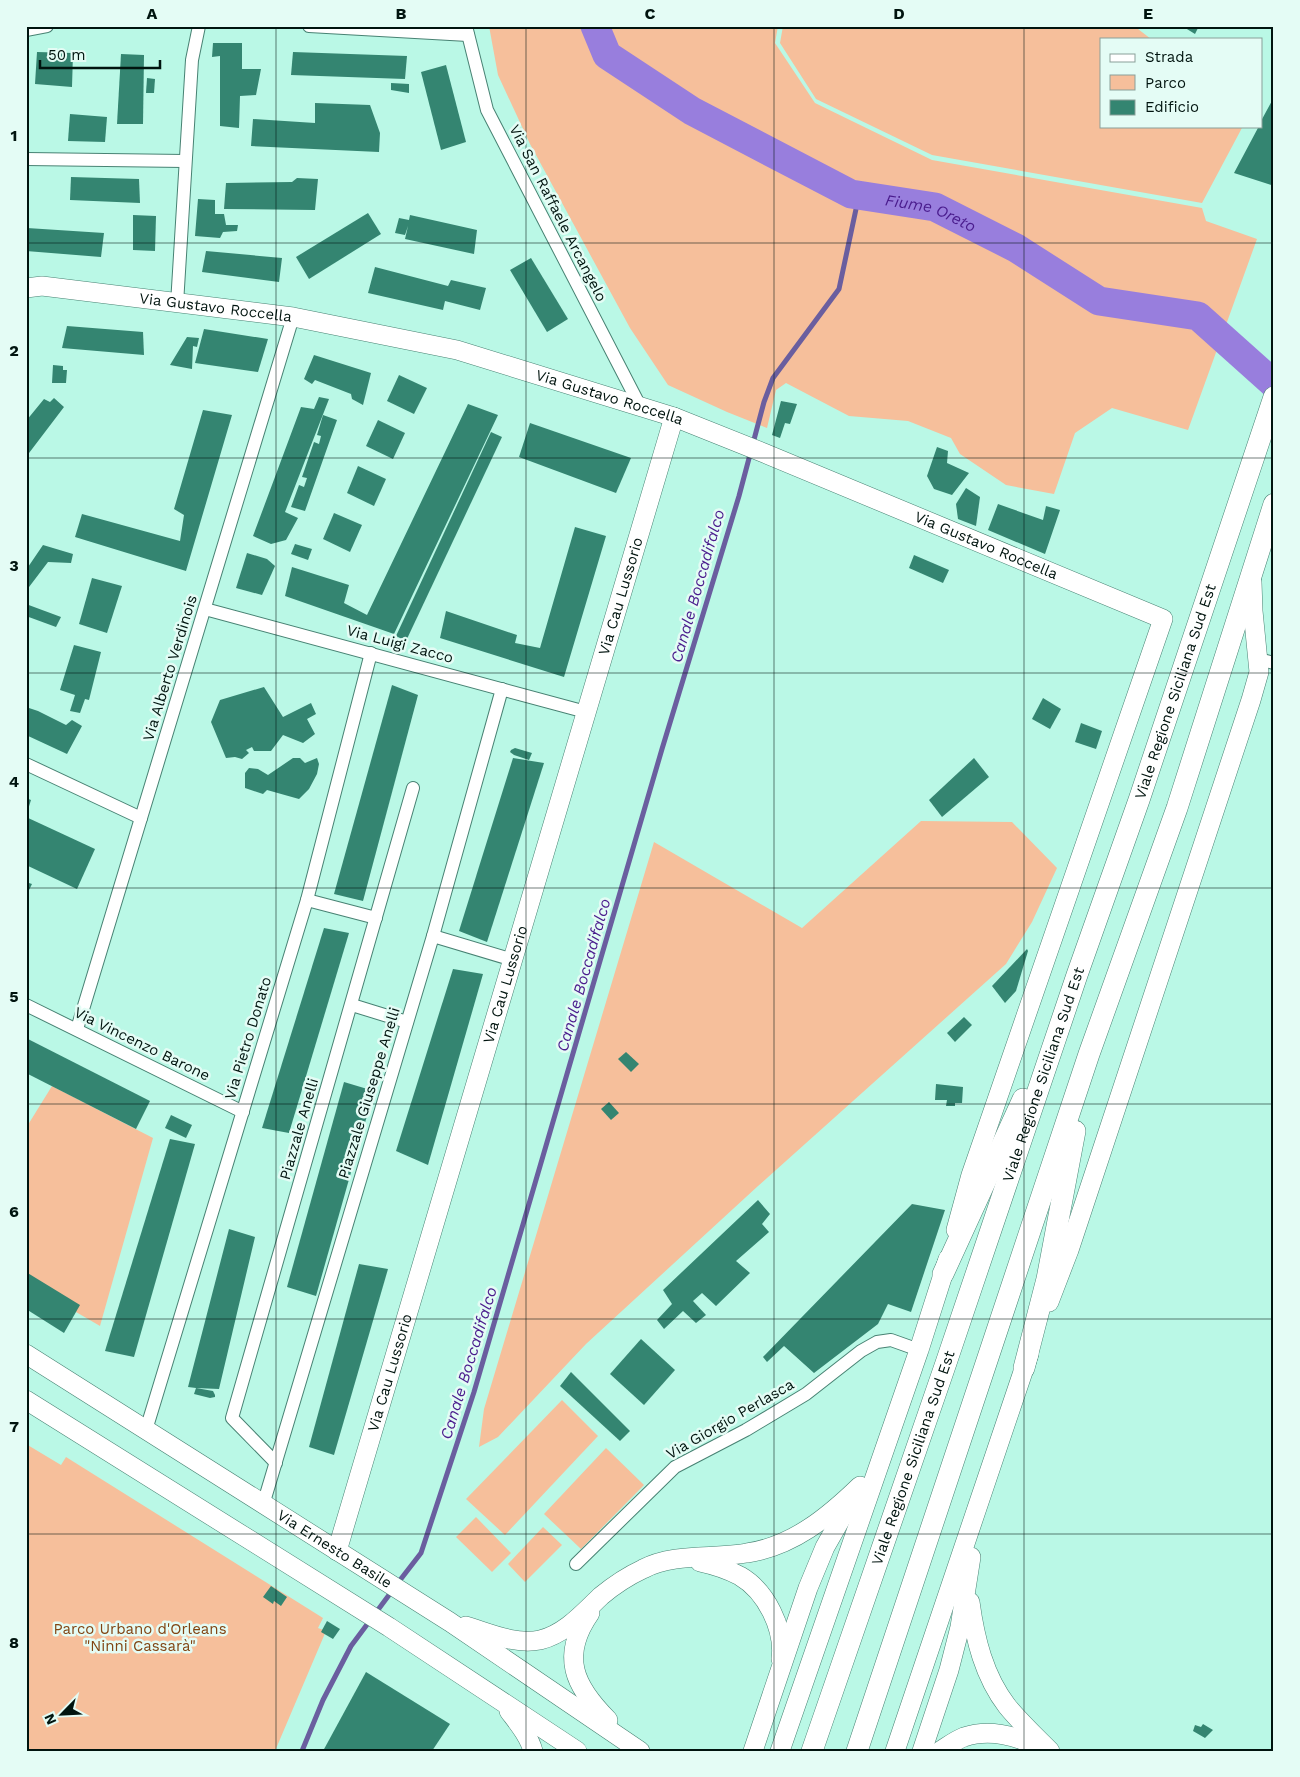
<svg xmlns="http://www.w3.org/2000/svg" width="1300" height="1777" font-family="'Work Sans',sans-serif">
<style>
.green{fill:#f6bf9b}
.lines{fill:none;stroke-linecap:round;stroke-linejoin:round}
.stream{stroke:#6a5e9f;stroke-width:5}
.river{stroke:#987edd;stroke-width:29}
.building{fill:#348571}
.street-casing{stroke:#488273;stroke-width:14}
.secondary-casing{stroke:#488273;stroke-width:20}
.primary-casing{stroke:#488273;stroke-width:22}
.street{stroke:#fff;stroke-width:12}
.secondary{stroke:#fff;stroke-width:19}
.primary{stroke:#fff;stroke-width:21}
.grid{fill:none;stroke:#00140f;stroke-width:1;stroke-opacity:0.55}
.labels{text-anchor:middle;stroke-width:5;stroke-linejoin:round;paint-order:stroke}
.street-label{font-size:15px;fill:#00140f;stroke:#e4fcf5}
.park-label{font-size:15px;fill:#804412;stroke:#e4fcf5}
.water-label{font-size:16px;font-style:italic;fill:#4a1c8d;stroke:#e4fcf5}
.neatline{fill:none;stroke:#00140f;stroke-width:2}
.grid-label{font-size:16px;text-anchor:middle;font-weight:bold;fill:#00140f}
</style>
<rect width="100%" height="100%" fill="#baf8e6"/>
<g class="green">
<path d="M489 26H778L775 43 815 103 932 160 1202 208 1206 221 1257 239 1188 430 1112 408 1075 433 1054 494 1006 485 960 454 951 438 908 421 849 416 786 383 776 390 767 428 727 412 668 385 630 328 530 144 498 75Z"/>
<path d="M783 26H1139L1138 29 1151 39H1101V126H1243L1202 203 932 155 816 99 780 43Z"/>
<path d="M921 821 1012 822 1057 868 1032 922 1006 964 758 1186 586 1344 498 1437 479 1447 484 1409 654 842 802 928Z"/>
<path d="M52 1086 153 1138 100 1326 76 1312 26 1272V1128Z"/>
<path d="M562 1400 598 1436 505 1535 466 1499Z"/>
<path d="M26 1444 61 1465 66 1457 323 1618 318 1628 326 1631 275 1751H26Z"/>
<path d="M606 1448 644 1485 581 1549 544 1514Z"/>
<path d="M476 1517 511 1553 492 1572 456 1537Z"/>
<path d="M543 1527 562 1545 525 1582 508 1564Z"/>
</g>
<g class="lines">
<g class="stream">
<path d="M397 1584 421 1553 474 1392 662 749 739 496 764 402 773 378 839 289 859 195"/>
<path d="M302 1751 323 1700 351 1646 392 1591"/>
</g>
<path class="river" id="s1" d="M595 26 607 55 692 111 851 194 935 207 1016 248 1099 301 1198 316 1274 384"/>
</g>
<g class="building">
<path d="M1182 26H1199L1195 34Z"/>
<path d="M213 43H242V69H261L256 95 240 96 239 128 220 126V56L212 57Z"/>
<path d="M37 52 73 53 72 87 35 84Z"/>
<path d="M293 52 407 56 405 79 291 75Z"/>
<path d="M121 54 144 55 143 124H117Z"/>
<path d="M446 65 466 142 441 150 421 72Z"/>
<path d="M147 78 155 79 154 93H146Z"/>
<path d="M391 83 409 84V93L391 90Z"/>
<path d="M1274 97V186L1234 173 1259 126H1261V121Z"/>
<path d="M315 103 370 105 380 133 379 152 251 146 253 119 315 123Z"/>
<path d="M70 114 107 117 105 142 68 141Z"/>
<path d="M71 177 139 179 140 203 70 200Z"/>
<path d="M297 178 318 179 315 210 224 209 226 183 292 182Z"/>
<path d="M198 199 215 200V214H224L226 225H238L237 231 223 232 220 238 195 236Z"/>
<path d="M368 213 381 234 309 279 296 257Z"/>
<path d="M133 215 156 216 155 251 133 250Z"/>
<path d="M410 215 477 230 474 254 405 239 408 226 405 235 395 233 399 218 409 220Z"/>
<path d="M27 228 104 233 101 257 26 251Z"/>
<path d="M206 251 282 258 279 282 202 272Z"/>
<path d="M531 258 568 319 547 332 510 270Z"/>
<path d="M375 267 448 286 451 280 486 288 480 310 445 301 443 310 368 293Z"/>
<path d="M67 326 143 332 144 355 62 348Z"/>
<path d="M204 329 268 339 258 372 195 363Z"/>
<path d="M187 337 199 338 197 347 193 346 192 369 170 365Z"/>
<path d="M314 355 371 373 363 405 352 399 351 394 315 380 312 384 304 379Z"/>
<path d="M53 365 63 366V370H67L66 383H52Z"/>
<path d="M399 375 427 388 414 414 387 401Z"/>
<path d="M319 397 329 399 285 512 298 518 286 540 271 544 253 536 301 407 314 409Z"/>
<path d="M54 398 64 407 26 457V421L44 399 50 402Z"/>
<path d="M781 401 797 404 790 424 785 423 780 438 772 435Z"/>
<path d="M468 404 498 415 394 634 285 596 292 567 349 585 344 603 367 615Z"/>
<path d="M203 410 232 415 186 571 75 537 82 514 180 541 184 515 174 509Z"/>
<path d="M323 415 337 420 305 511 291 507 299 485 304 487 307 478 302 477 314 442 319 444 321 436 317 435Z"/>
<path d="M378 420 405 433 393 459 366 446Z"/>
<path d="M530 423 631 458 616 493 519 457Z"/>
<path d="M491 432 502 437 406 641 396 636Z"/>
<path d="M937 447 948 451 947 463 969 473 952 495 934 489 927 476Z"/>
<path d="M358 466 386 479 374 506 347 493Z"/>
<path d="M966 488 980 497 976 526 958 519 956 504Z"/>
<path d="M998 504 1043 520 1046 506 1060 510 1045 554 988 530Z"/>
<path d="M334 513 362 525 350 552 323 539Z"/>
<path d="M575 527 606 536 564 677 440 638 446 611 517 635 515 643 540 648Z"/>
<path d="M295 544 312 549 308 560 291 554Z"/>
<path d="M43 545 73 554 71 563 48 562 26 591V570Z"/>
<path d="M247 553 267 559 275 566 262 595 236 588Z"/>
<path d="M914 555 949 570 943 583 909 568Z"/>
<path d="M92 578 122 586 107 633 79 624Z"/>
<path d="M26 604 61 617 56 627 26 616Z"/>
<path d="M74 645 101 652 89 700 85 699 80 713 70 711 75 695 60 690Z"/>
<path d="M392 685 418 695 363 901 334 894Z"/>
<path d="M264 687 283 717 311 703 316 714 307 719 315 734 303 743 283 735 271 751H254L252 747 246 750 249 753 242 759 235 757 226 758 211 722 220 700Z"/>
<path d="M1043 698 1061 709 1050 729 1032 719Z"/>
<path d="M26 707 38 711 66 725 72 720 82 726 67 754 26 735Z"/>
<path d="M1081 723 1102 731 1096 749 1075 742Z"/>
<path d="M515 748 532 753 529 760 514 755 510 752 511 750Z"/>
<path d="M293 758H300L305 763 317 758 319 764 317 774 309 789 299 799 267 790 263 794 245 788V773L249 768 258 769 268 775Z"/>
<path d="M513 758 544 763 487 942 459 931Z"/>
<path d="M974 758 989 777 942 817 929 800Z"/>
<path d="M26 798 31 800 27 813H26Z"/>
<path d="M26 817 95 849 77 889 26 865Z"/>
<path d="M26 882 32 884 26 896Z"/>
<path d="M324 928 349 933 289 1133 262 1128Z"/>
<path d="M1027 949 1028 951 1016 991 1005 1003 992 986Z"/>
<path d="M453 969 483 974 428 1165 396 1151Z"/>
<path d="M964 1017 972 1025 955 1042 947 1033Z"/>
<path d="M26 1038 150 1101 136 1129 26 1073Z"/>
<path d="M626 1052 639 1064 631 1072 618 1059Z"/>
<path d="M344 1082 374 1091 316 1296 287 1287Z"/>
<path d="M936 1084 963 1087 962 1103H955V1106H946L947 1100H935Z"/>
<path d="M609 1102 619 1113 611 1120 601 1109Z"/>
<path d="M171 1115 192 1125 186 1138 165 1128Z"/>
<path d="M170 1139 195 1144 134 1357 105 1351Z"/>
<path d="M758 1200 770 1214 762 1224 769 1232 736 1261 750 1273 716 1306 702 1293 693 1301 706 1315 696 1323 683 1311 664 1329 657 1320 672 1304 663 1290Z"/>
<path d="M912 1204 945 1210 911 1312 888 1304 878 1324 814 1373 784 1346 767 1362 763 1357Z"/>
<path d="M229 1229 255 1237 219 1389 196 1388 213 1391 215 1395V1397L210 1398 194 1394 196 1388 188 1387Z"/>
<path d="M359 1264 388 1269 334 1455 309 1447Z"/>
<path d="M26 1272 80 1305 64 1333 26 1309Z"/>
<path d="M641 1339 675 1370 644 1405 610 1374Z"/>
<path d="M571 1372 630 1431 620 1441 560 1386Z"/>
<path d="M271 1586 287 1597 281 1606 274 1601 273 1604 263 1597Z"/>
<path d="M327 1621 340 1629 333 1639 321 1632Z"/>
<path d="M366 1672 450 1724 432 1751H323Z"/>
<path d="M1203 1724 1213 1730 1205 1738 1193 1731 1195 1725 1201 1727Z"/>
</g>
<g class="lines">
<g class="street-casing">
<g id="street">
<path d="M309 26 468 35"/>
<path d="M466 26 487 110 641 408"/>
<path d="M26 30 47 26"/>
<path d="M26 159 185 161"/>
<path d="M177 304 192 60 199 26"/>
<path d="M205 609 586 712"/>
<path d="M1258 659 1274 663"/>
<path d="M26 764 141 818"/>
<path d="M307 900 376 918"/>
<path d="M433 936 513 960"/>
<path d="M26 1005 243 1112"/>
<path d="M352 1005 407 1022"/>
<path d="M77 1029 293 317"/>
<path d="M146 1430 307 900 371 653"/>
<path d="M276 1463 232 1418 413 788"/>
<path d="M263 1505 433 936 502 689"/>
<path d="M576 1564 675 1467 746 1430 806 1394 861 1351 877 1342 891 1340 919 1350"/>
</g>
</g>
<g class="secondary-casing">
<g id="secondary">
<path id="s2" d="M26 288 42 286 293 317 457 350 674 417 764 453 1163 619 971 1175 956 1230"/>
<path d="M1049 1302 1069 1250 1251 700 1259 672 1253 611 1252 582"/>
<path id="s3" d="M26 1354 450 1622 640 1751"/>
<path d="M26 1400 389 1627 577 1751"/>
<path id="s4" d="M337 1551 674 417"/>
<path d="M700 1562C714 1565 727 1569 740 1576 766 1591 785 1629 781 1659"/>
<path d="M970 1602C975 1639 984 1676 1007 1706 1020 1722 1035 1736 1050 1751"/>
<path d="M590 1613C560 1656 574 1686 608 1720"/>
<path d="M466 1626C489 1633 515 1645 540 1640 565 1634 583 1613 601 1596 613 1586 628 1576 643 1569 674 1553 713 1559 747 1553 793 1546 828 1517 860 1486"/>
<path d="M509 1711C518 1723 529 1736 533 1751"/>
<path d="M753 1751 808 1588 825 1547 850 1503"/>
<path d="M780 1751 919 1350 948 1259"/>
<path d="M895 1751 1029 1354"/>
<path d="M922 1751 949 1670 960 1627 971 1557"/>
<path d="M940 1751C948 1746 956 1740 964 1737 990 1728 1017 1736 1040 1748"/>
</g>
</g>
<g class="primary-casing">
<g id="primary">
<path d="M943 1274 1023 1099"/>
<path d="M1024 1368 1047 1279 1075 1131"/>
<path id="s5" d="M812 1751 946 1363 1077 975 1139 800 1274 397"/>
<path d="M857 1751 1089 1054 1177 808 1274 504"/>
</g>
</g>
<use href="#street" class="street"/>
<use href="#secondary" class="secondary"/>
<use href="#primary" class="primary"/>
</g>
<path class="grid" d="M276 26V1751M526 26V1751M774 26V1751M1024 26V1751M26 243H1274M26 458H1274M26 673H1274M26 888H1274M26 1104H1274M26 1319H1274M26 1534H1274"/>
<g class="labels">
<g class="street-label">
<text transform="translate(558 213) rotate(63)" y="5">Via San Raffaele Arcangelo</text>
<text dy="5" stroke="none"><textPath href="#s2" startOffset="191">Via Gustavo Roccella</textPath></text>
<text dy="5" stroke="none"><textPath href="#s2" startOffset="596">Via Gustavo Roccella</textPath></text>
<text dy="5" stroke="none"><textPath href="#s2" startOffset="1001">Via Gustavo Roccella</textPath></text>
<text dy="5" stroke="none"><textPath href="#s4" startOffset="996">Via Cau Lussorio</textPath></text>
<text transform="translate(400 644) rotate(15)" y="5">Via Luigi Zacco</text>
<text transform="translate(170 668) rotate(-73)" y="5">Via Alberto Verdinois</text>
<text dy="5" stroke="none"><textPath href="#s5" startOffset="1120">Viale Regione Siciliana Sud Est</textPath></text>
<text dy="5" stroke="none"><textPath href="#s4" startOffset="591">Via Cau Lussorio</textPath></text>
<text transform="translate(248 1038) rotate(-73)" y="5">Via Pietro Donato</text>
<text transform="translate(142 1044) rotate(26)" y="5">Via Vincenzo Barone</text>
<text dy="5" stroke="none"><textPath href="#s5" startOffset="715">Viale Regione Siciliana Sud Est</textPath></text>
<text transform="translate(369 1093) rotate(-73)" y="5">Piazzale Giuseppe Anelli</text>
<text transform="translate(299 1129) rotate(-74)" y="5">Piazzale Anelli</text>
<text dy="5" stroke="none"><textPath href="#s4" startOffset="186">Via Cau Lussorio</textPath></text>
<text transform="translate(730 1419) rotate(-30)" y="5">Via Giorgio Perlasca</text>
<text dy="5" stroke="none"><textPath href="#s5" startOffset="310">Viale Regione Siciliana Sud Est</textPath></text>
<text dy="5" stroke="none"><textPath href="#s3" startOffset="365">Via Ernesto Basile</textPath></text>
</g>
<g class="park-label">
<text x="140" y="1634">Parco Urbano d'Orleans<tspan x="140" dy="17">"Ninni Cassarà"</tspan></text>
</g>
<g class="water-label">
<text dy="6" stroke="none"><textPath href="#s1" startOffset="395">Fiume Oreto</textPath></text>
<text transform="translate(697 586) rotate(-74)" y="6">Canale Boccadifalco</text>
<text transform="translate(583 975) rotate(-74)" y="6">Canale Boccadifalco</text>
<text transform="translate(468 1363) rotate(-73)" y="6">Canale Boccadifalco</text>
</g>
</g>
<rect width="1300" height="1777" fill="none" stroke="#e4fcf5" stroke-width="55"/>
<rect x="1100" y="38" width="162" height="90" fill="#e4fcf5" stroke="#899f99"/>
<rect x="1110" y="54" width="25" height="8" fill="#ffffff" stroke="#899f99"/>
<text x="1145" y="62" font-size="15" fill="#00140f">Strada</text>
<rect x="1110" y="75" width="25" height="15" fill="#f6bf9b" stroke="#899f99"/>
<text x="1145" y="88" font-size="15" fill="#00140f">Parco</text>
<rect x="1110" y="100" width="25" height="15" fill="#348571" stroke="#899f99"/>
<text x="1145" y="112" font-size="15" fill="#00140f">Edificio</text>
<g transform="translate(62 1714) rotate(246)" stroke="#e4fcf5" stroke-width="4" paint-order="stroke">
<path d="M0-4L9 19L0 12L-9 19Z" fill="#00140f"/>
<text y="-8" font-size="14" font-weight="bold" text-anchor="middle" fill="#00140f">N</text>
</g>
<path d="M40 60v8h120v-8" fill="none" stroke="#00140f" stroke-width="2.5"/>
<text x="48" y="60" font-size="15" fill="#00140f" stroke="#e4fcf5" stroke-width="4" paint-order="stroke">50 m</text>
<rect x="28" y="28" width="1244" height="1722" class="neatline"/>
<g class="grid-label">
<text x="152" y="19">A</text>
<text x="401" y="19">B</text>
<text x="650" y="19">C</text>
<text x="899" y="19">D</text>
<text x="1148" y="19">E</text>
<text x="14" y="141">1</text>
<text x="14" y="356">2</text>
<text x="14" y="571">3</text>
<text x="14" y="787">4</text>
<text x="14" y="1002">5</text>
<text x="14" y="1217">6</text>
<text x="14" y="1432">7</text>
<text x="14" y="1648">8</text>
</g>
</svg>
